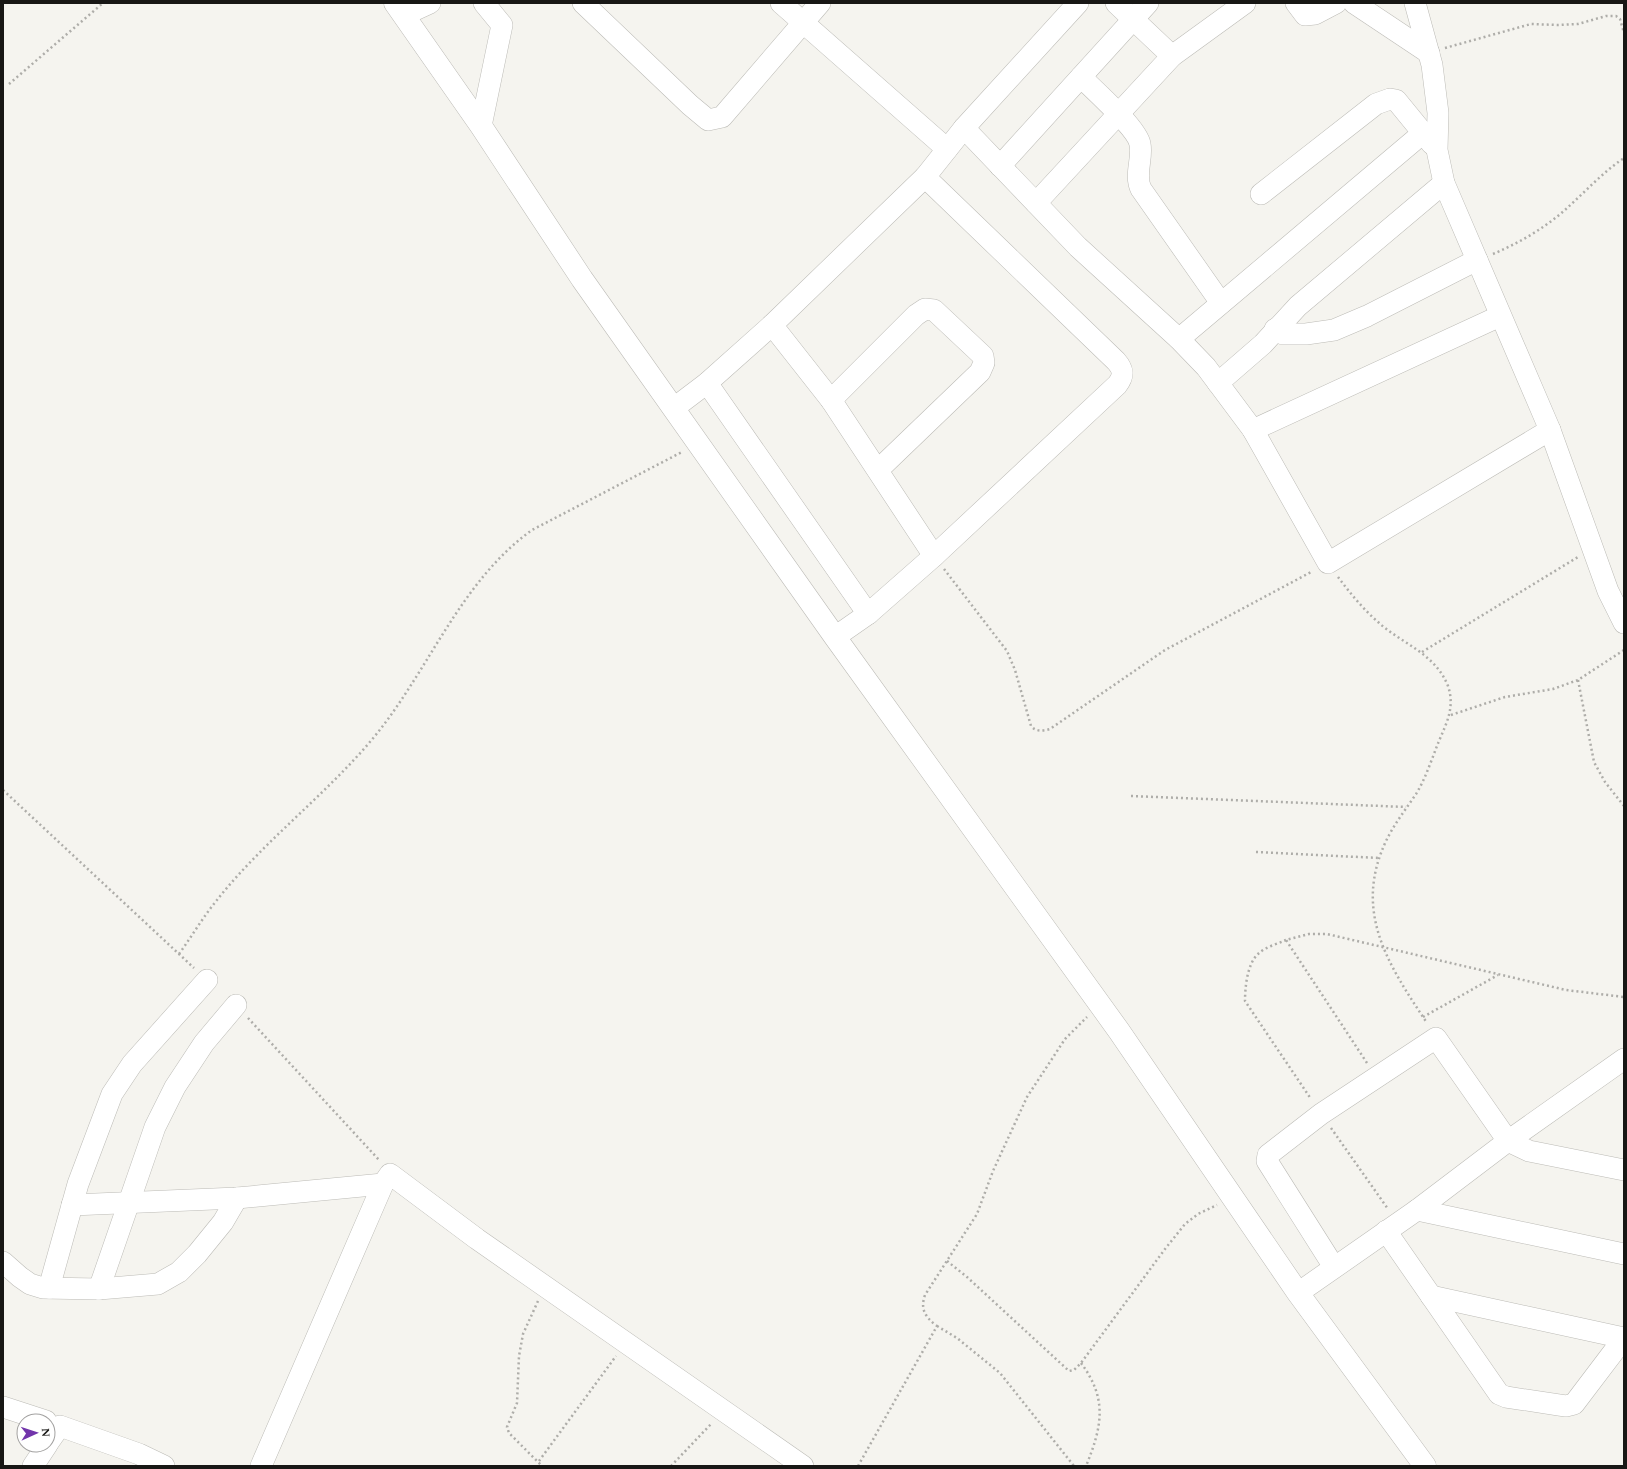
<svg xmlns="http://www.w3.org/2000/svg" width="1627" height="1469" font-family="Spectral,serif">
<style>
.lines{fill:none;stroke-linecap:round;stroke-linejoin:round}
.minor-casing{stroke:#bcbbb6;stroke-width:22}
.major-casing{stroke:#bcbbb6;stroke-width:23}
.path{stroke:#aeada9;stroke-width:2.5;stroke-dasharray:2 3;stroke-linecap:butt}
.minor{stroke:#fff;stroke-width:21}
.major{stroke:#fff;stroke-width:22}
</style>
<rect width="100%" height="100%" fill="#f5f4ef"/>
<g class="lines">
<g class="minor-casing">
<g id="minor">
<path d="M583 3 690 105 708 120 722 117 820 3"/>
<path d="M781 3 947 149"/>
<path d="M1116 3 1172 56"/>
<path d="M1296 3 1305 15 1315 14 1336 3"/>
<path d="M1354 3 1429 53"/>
<path d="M1415 3 1432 65 1438 113 1437 150 1444 183 1550 430 1608 591 1624 623"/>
<path d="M404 15 430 3"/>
<path d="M1081 77C1094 90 1137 128 1140 144 1143 159 1134 175 1141 189L1221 303"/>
<path d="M481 126 502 25 484 3"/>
<path d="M964 128 1078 247 1179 339 1206 367 1253 430 1328 563 1550 430"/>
<path d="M1000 166 1148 3"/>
<path d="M1261 194 1376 104 1390 99 1396 100 1432 144"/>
<path d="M1036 203 1172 56 1245 3"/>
<path d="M772 325 831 400 934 556"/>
<path d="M1275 329 1283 334H1306L1334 330 1367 316 1477 260"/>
<path d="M1179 339 1423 133"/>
<path d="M707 383 868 614"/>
<path d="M1218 383 1263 344 1298 306 1444 183"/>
<path d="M831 400 916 315 925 309 934 310 983 356 984 363 980 372 878 470"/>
<path d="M674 408 707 383 772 325 925 177 964 128 1078 3"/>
<path d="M1253 430 1500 316"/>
<path d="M835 637 868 614 934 556 1117 385C1124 376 1124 370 1116 361L925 177"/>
<path d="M72 1205 237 1198 383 1184"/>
<path d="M1417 1210 1624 1254"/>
<path d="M1386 1231 1499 1394 1506 1397 1559 1405 1566 1406 1574 1404 1624 1338"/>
<path d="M3 1262 20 1277 30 1284 43 1288 99 1289 158 1284 179 1272 197 1254 223 1222 237 1198"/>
<path d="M1334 1267 1267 1161 1268 1155 1321 1114 1436 1038 1508 1141 1529 1151 1624 1170"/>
<path d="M49 1288 78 1184 112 1094 132 1064 207 980"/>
<path d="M99 1289 155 1127 175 1087 204 1043 236 1005"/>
<path d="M1298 1293 1417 1210 1508 1141 1624 1059"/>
<path d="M1431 1296 1624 1338"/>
<path d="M3 1407 46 1421"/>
<path d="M48 1443 60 1426 139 1454 164 1466"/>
<path d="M33 1466 47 1445"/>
<path d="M261 1466 383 1184 390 1174 477 1239 803 1466"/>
</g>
</g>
<g class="major-casing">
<path id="major" d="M395 3 481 126 582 279 835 637 1119 1031 1298 1293 1425 1466"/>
</g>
<g class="path">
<path d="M1445 48 1531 24 1558 25 1578 24 1606 16H1616L1620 19 1624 33"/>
<path d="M9 84 103 3"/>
<path d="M1493 254C1519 243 1545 228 1566 209 1585 192 1603 172 1624 158"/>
<path d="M944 569 1007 651 1015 670 1031 726C1036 732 1043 731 1050 729L1165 650 1313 571"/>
<path d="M1338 577C1350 593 1363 609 1378 622 1402 644 1435 653 1448 686 1455 707 1447 722 1439 741 1432 758 1426 778 1416 794 1406 809 1395 823 1387 839 1352 911 1388 964 1427 1023"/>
<path d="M1422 652 1578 557"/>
<path d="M1578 680 1594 762 1605 782 1624 806"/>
<path d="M1451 715 1505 697 1553 689 1578 680 1624 650"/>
<path d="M3 790 194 968"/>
<path d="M1131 796 1406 807"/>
<path d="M1256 852 1379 858"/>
<path d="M1286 940C1277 944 1265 947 1258 954 1247 964 1245 988 1245 1001L1311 1099"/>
<path d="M179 954C192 936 203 917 217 900 262 843 322 798 369 743 427 676 458 583 532 530L682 452"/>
<path d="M1423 1017 1498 975"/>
<path d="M248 1018 380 1161"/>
<path d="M1367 1063 1286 940 1309 934H1327L1566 990 1624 997"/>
<path d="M1331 1128 1388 1209"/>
<path d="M947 1261 967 1277 1069 1371 1074 1370 1081 1363 1165 1249 1185 1224 1198 1214 1217 1205"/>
<path d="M538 1301 523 1334 519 1356 517 1403 507 1427 509 1433 542 1466"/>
<path d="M937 1326 957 1338 1000 1373 1074 1466"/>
<path d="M1081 1363C1108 1399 1102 1427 1086 1466"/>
<path d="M539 1461 616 1356"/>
<path d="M671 1466 712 1423"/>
<path d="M858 1466 937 1326C925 1317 920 1309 925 1295L977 1214 993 1171 1027 1097 1065 1039 1087 1017"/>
</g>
<use href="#minor" class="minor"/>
<use href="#major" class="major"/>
</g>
<rect width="1627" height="1469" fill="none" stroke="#181715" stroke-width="8"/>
<g transform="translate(36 1433) rotate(87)"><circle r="19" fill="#ffffff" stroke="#a3a2a1"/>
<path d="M0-3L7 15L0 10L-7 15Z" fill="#7235ab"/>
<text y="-6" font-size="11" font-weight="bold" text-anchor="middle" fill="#181715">N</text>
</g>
</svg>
